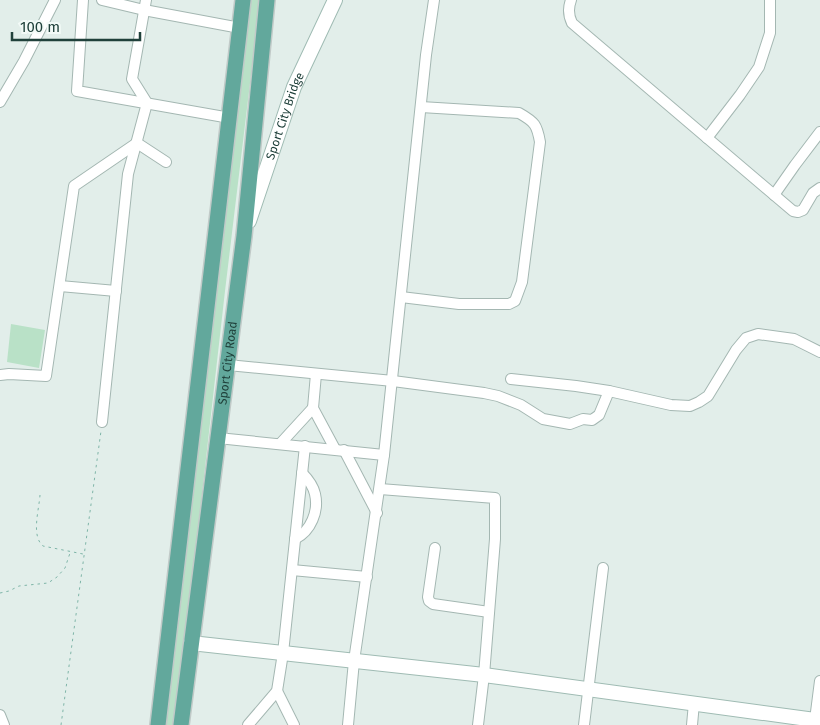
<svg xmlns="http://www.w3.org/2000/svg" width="820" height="725" font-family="'Fira Sans',sans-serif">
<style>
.green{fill:#b9e1c7}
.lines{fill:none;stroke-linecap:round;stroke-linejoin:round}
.street-casing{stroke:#a4b7b2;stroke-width:12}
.secondary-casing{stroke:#9fbbb3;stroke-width:16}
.primary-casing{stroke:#c1cac8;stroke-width:18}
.path{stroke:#7fb5a8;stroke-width:1;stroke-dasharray:2.5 4;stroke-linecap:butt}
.street{stroke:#fff;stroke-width:10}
.secondary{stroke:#fff;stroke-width:14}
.primary{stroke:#62a89c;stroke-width:15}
.labels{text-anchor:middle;stroke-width:4.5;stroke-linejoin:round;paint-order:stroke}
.street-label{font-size:12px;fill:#20413b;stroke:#f3faf7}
</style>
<rect width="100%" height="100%" fill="#e2eeea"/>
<g class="green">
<path d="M251 0H260L225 291 191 591 174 725H165L186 558 197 456Z"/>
<path d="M11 324 45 330 39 368 7 362Z"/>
</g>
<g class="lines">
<g class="street-casing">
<g id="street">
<path d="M83 0 77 91 230 118"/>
<path d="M102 0 144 10 240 28"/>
<path d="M571 0C568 8 568 15 572 23L793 211 798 212 803 210 813 193 820 188"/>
<path d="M0 102 24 61 55 0"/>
<path d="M707 138 740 95 759 67 770 33V0"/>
<path d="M774 195 795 165 820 132"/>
<path d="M60 286 116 291"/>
<path d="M401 297 459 304H509L515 301 522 282 540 142C537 125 535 122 519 113L421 107"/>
<path d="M228 365 393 381 484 393 498 396 521 405 543 419 570 424 583 419 592 420 599 415 609 391"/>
<path d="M316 374 313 408 335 449"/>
<path d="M0 375 9 374 46 376 74 186 137 143 166 162"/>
<path d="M511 379 576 386 609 391 671 405 690 406 699 402 708 396 736 350 746 338 758 334 794 339 820 352"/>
<path d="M102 422 128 174 147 103 132 79 146 0"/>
<path d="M218 438 384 455"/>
<path d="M280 444 313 408"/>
<path d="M344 450 377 513"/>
<path d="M380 489 495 498V539L484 675 478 725"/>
<path d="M295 539C311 531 319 511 315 494 313 485 308 479 302 473"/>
<path d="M435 548 428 597 429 601 433 604 489 612"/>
<path d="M292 570 367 577"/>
<path d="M277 691 294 725"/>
<path d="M0 715 4 725"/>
<path d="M815 720 820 681"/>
<path d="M248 725 277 691 283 653 305 446"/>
<path d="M348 725 354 661 384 455 426 55 434 0"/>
<path d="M584 725 603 568"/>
<path d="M692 725 694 703"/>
</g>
</g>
<g class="secondary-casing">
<g id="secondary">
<path id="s1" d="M249 221 294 87 335 0"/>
<path d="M191 643 484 675 815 720 814 725"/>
</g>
</g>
<g class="primary-casing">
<g id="primary">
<path d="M158 725 243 0"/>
<path id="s2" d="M181 725 244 236 267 0"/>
</g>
</g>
<g class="path">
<path d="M40 495C39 510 31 536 43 546L83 554"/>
<path d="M0 593 9 591 19 586 48 583 57 577 65 568 70 553"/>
<path d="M61 725 101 431"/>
</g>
<use href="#street" class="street"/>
<use href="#secondary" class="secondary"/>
<use href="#primary" class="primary"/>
</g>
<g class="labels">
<g class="street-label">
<text dy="4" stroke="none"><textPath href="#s1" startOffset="111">Sport City Bridge</textPath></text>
<text dy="4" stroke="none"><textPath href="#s2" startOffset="365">Sport City Road</textPath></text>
</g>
</g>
<path d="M12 32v8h128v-8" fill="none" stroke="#20413b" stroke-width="2.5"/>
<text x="20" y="32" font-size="15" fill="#20413b" stroke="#f3faf7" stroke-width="4" paint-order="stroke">100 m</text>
</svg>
